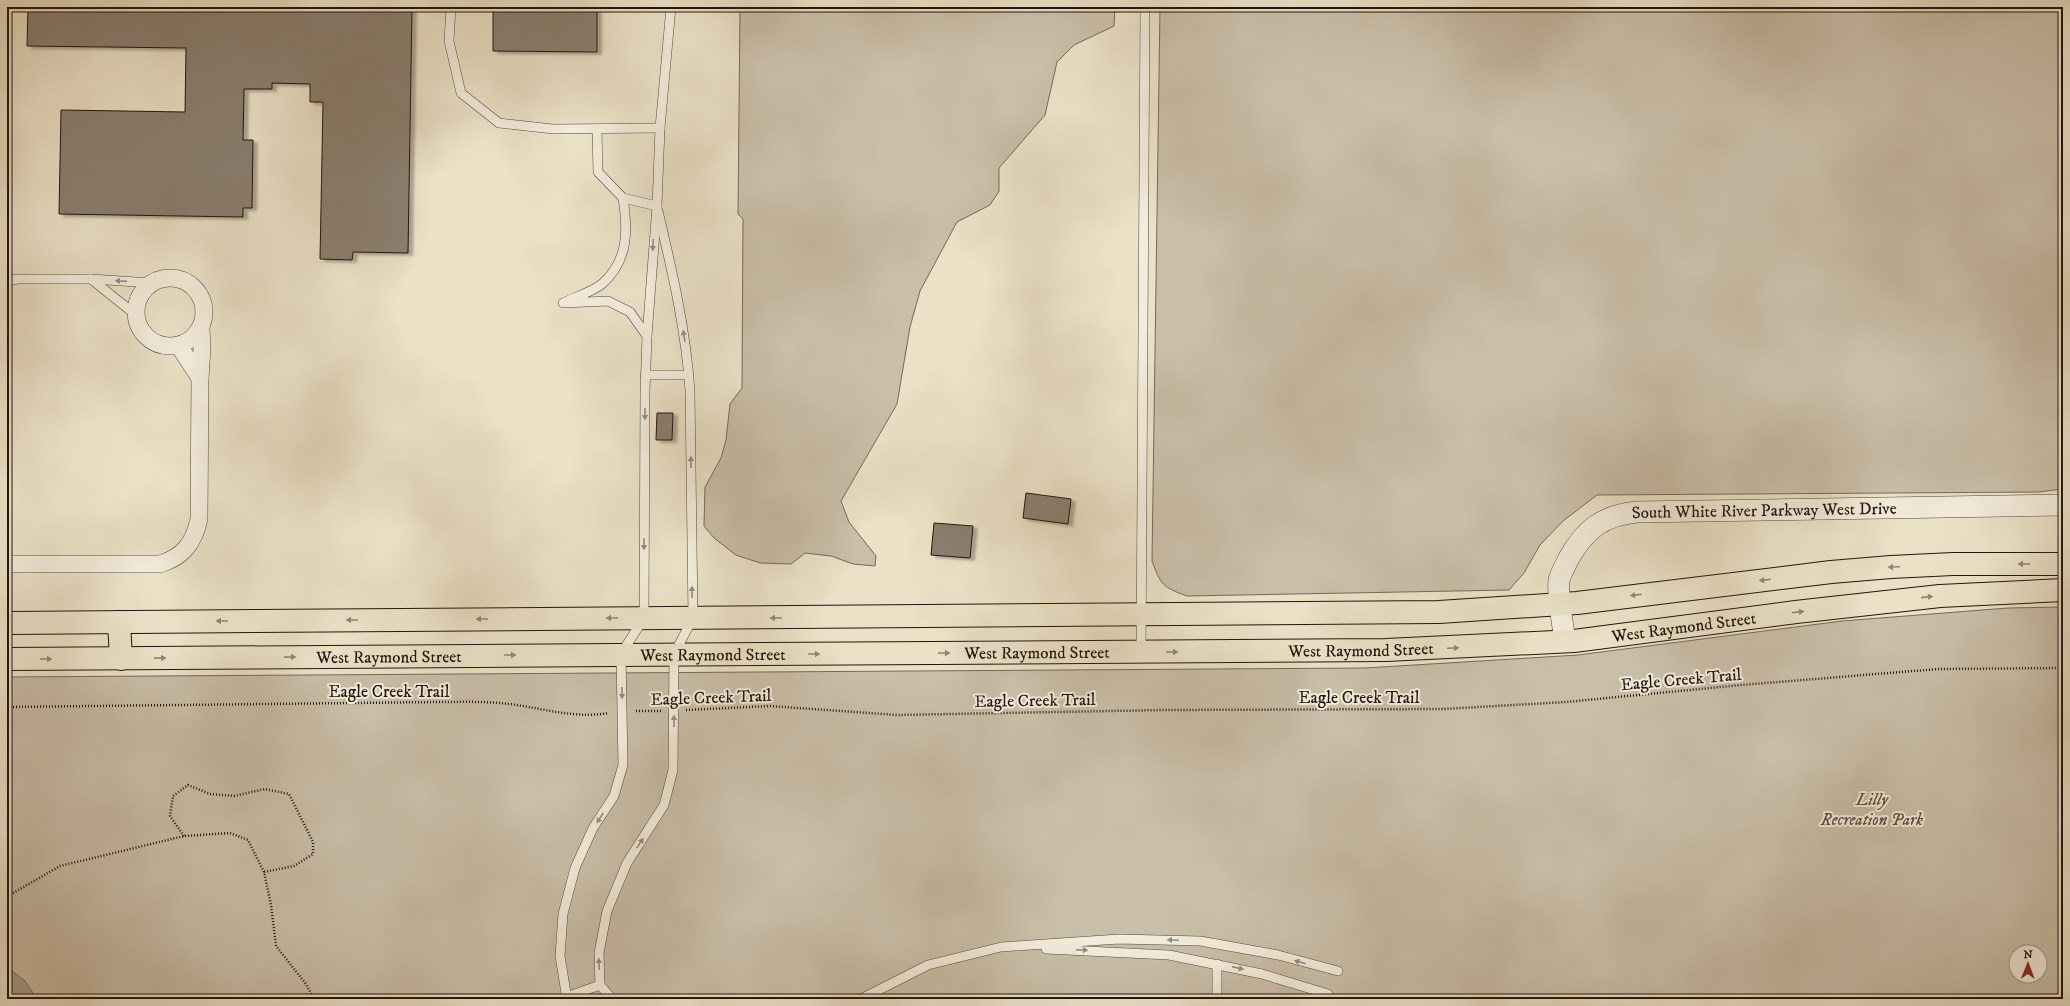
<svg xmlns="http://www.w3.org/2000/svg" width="2070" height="1006" font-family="'IM FELL DW Pica',serif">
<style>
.green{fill:#c9bea8;stroke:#75695c;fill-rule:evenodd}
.water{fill:#a69b88;stroke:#716558}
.building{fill:#8a7f6f;stroke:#21140f;filter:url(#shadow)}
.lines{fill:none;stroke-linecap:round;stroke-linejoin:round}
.service-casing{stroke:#54473d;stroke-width:10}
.minor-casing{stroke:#54473d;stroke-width:18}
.tertiary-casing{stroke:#54473d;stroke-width:22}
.primary-casing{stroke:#21140f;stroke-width:24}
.path{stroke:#21140f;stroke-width:2.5;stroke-dasharray:1 2;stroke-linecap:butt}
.service{stroke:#f2ecdb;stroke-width:9}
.minor{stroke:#f2ecdb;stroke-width:17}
.tertiary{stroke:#f2ecdb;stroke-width:21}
.primary{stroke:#ebe1c7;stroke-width:22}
.oneway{fill:#948b7f}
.oneway2{fill:#908574}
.labels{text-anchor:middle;stroke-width:4;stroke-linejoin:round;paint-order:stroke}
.street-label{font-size:17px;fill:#21140f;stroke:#f2ecdb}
.park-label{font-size:17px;font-style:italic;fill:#5c5045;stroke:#f2ecdb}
</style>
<defs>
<filter id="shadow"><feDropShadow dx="4.5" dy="2.5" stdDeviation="1" flood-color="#0004"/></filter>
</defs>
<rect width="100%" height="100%" fill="#ebe1c7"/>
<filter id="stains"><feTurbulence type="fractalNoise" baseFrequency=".005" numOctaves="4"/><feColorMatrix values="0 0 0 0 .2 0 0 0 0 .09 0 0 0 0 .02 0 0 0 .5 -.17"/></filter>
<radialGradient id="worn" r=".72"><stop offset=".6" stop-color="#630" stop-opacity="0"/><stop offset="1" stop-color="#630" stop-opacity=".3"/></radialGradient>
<g class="green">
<path d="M740 7H1115L1114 26 1074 45 1057 62 1045 115 999 168V191L990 205 957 222 920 291 910 327 897 404 841 501 849 522 876 556 875 566 853 564 831 556 805 553 791 564 760 563 736 555 714 538 704 526 705 487 721 458 726 440 730 404 742 388 743 219 738 214Z"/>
<path d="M1160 7H2063V489L2038 492 1597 495 1563 521 1540 545 1524 573 1509 590 1187 596C1162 587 1161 585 1152 561Z"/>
<path d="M2063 607V999H7V677L1365 668 1578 655 1842 621 2008 608ZM2016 952H2040V976H2016Z"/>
</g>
<path class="water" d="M7 967 25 981 37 999H7Z"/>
<g class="building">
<path d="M28 7H412L408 253 353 252 352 260 320 259 323 102H310V84L272 83V89H244L243 140H253L252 208H243V217L59 214 61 110 185 112 186 48 27 46Z"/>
<path d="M493 7H597V52L493 51Z"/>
<path d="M657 413H673L672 440H656Z"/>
<path d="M1026 493 1071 499 1068 524 1023 518Z"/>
<path d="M934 523 973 526 970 558 931 555Z"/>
</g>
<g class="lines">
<g class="service-casing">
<g id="service">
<path d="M451 7 449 41 461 93 499 123 553 129 660 128"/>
<path d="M597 129 598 172 623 198 657 206"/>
<path d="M623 198C628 230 629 260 602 284 592 292 575 297 563 303L608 301 630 312 647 336"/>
<path d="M91 279 136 315"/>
<path d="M7 281 18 279H91L152 283"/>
<path d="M645 375H689"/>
<path d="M1141 652 1145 7"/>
<path d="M1046 949 1169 955 1262 974 1328 994"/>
<path d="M1217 964V999"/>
<path d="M561 999 600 985"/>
<path d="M567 999 560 956 563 914 575 868 593 828 614 796 623 765 621 654 644 618 645 392 647 336 657 206 660 128 671 7"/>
<path d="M612 999 600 985 599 953 607 911 627 863 664 805 673 770 674 654 693 618 690 391C686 330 672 270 658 211"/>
<path d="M861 999 928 965 1001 947 1119 939 1200 941 1278 955 1338 971"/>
</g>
</g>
<g class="minor-casing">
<g id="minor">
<circle cx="170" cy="312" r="34"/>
<path d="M179 346 200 378"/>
<path d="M7 564H160C183 557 194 543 199 519L200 378 202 349 201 329"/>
</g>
</g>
<g class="tertiary-casing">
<g id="tertiary">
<path id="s1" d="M1565 641C1563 626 1557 593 1559 580 1561 573 1566 564 1569 558 1585 529 1604 515 1637 512L2063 505"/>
</g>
</g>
<g class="primary-casing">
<g id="primary">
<path d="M119 622 121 659"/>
<path d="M7 623 1439 612 1577 603 1831 572 1891 567 1953 564H2063"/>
<path id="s2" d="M7 659 1386 650 1574 641 1796 612 1940 596 2063 590"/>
</g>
</g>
<g class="path">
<path d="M7 707 438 702C461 702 485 701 509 704 543 708 574 719 609 713"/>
<path d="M686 710 770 706 897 715 1164 710 1443 709 1566 702 1741 685 1938 669 2063 668"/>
<path d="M636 711H661"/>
<path d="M184 836 170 816 173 796 188 785 210 794 234 796 265 789 289 794 313 842V854L294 866 264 872"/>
<path d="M7 894 13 893 60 866 184 836 230 833 248 840 264 872 271 905 276 946 306 984 314 999"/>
</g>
<use href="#service" class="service"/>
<use href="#minor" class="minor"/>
<use href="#tertiary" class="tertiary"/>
<use href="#primary" class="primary"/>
</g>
<defs><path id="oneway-solid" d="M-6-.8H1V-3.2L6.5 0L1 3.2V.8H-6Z"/></defs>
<g class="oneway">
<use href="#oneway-solid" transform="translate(653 245) rotate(94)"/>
<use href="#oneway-solid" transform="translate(121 281) rotate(-176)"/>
<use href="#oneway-solid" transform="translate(684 336) rotate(-99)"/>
<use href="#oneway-solid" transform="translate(645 414) rotate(90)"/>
<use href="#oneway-solid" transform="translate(691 462) rotate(-91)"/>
<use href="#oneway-solid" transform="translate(644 544) rotate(90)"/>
<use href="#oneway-solid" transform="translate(692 592) rotate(-91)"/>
<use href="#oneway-solid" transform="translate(622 693) rotate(89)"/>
<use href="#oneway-solid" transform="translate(674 721) rotate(-90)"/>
<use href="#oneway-solid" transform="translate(600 818) rotate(123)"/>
<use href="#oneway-solid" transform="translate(640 843) rotate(-57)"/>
<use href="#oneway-solid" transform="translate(1173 940) rotate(-178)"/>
<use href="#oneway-solid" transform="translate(1082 950) rotate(3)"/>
<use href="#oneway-solid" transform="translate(1300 962) rotate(-164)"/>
<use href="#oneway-solid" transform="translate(599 964) rotate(-92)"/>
<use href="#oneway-solid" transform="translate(1238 968) rotate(13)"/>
</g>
<g class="oneway2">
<use href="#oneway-solid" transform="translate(2024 564) rotate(-180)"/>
<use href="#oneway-solid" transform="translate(1894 567) rotate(177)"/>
<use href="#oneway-solid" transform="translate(1765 580) rotate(173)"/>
<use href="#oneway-solid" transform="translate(1636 595) rotate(173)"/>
<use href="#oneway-solid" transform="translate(1927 597) rotate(-6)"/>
<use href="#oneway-solid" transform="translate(1798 612) rotate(-7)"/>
<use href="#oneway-solid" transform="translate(612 618) rotate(180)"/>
<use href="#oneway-solid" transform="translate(776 618) rotate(180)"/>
<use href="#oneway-solid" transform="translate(482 619) rotate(180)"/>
<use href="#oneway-solid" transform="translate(352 620) rotate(180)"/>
<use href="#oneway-solid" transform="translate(222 621) rotate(180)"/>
<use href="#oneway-solid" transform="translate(1453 648) rotate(-3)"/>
<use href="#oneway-solid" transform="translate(1172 652)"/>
<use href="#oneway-solid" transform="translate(944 653)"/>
<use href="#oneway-solid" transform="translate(814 654)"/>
<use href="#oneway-solid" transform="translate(510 655)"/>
<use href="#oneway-solid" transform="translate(290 657) rotate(-1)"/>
<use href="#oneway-solid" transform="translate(160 658) rotate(-1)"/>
<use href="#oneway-solid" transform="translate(46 659)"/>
</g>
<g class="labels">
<g class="street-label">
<text dy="6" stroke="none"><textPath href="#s1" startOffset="299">South White River Parkway West Drive</textPath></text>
<text dy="6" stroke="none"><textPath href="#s2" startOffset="1678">West Raymond Street</textPath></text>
<text dy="6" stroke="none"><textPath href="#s2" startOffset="1354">West Raymond Street</textPath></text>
<text dy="6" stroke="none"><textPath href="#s2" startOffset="1030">West Raymond Street</textPath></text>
<text dy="6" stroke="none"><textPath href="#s2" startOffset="706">West Raymond Street</textPath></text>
<text dy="6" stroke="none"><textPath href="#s2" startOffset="382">West Raymond Street</textPath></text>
<text transform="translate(1681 679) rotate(-5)" y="6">Eagle Creek Trail</text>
<text x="389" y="697">Eagle Creek Trail</text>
<text transform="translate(711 697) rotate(-2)" y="6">Eagle Creek Trail</text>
<text x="1359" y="703">Eagle Creek Trail</text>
<text transform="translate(1035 700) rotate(-1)" y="6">Eagle Creek Trail</text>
</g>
<g class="park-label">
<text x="1872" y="805">Lilly<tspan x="1872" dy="20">Recreation Park</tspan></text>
</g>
</g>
<rect width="2070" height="1006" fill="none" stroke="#ebe1c7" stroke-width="24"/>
<rect x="8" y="8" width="2054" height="990" fill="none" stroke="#21140f" stroke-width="2"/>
<rect x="12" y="12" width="2046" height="982" fill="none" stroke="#21140f"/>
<g transform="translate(2028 964) rotate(1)"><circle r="19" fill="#f2ecdb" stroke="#9e9689"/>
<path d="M0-3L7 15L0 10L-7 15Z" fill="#8f2418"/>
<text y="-6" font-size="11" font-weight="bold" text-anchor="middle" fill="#21140f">N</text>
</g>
<rect width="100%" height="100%" filter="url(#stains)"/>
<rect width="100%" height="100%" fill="url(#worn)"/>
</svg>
